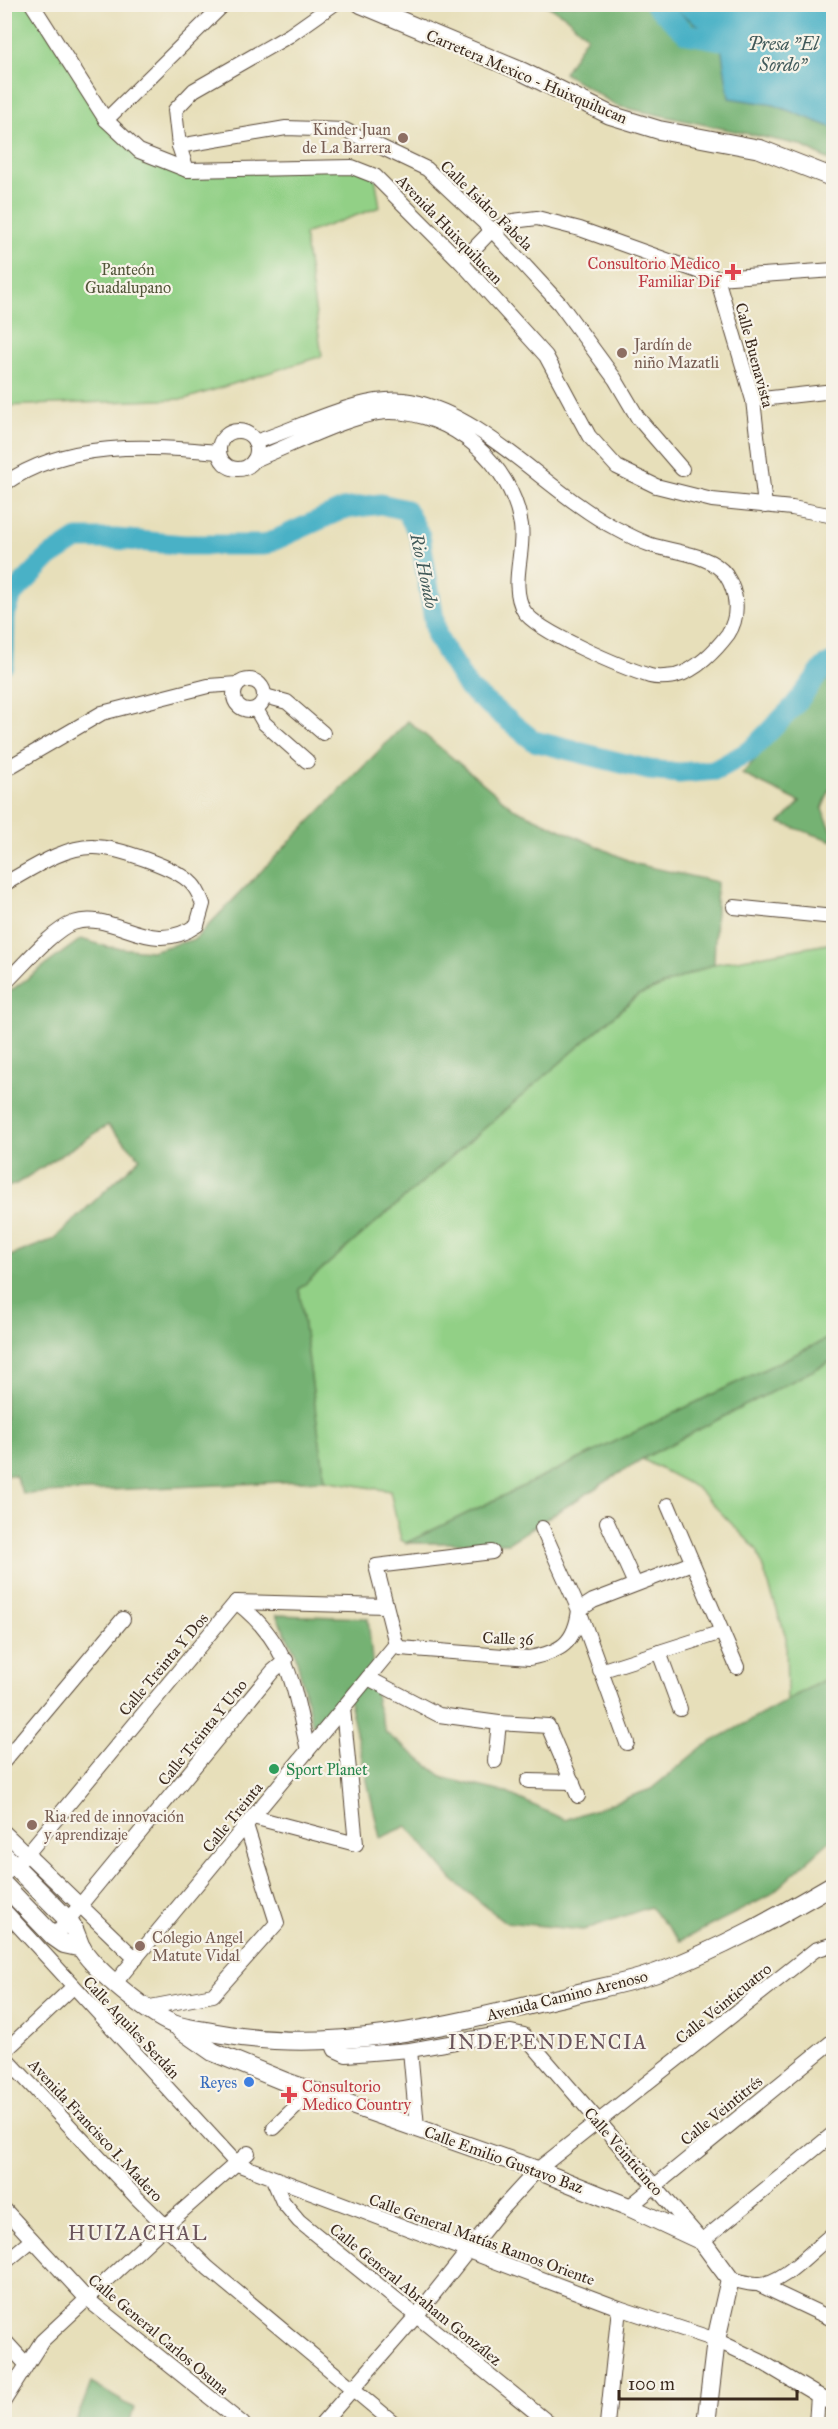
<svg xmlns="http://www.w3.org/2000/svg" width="838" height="2429" font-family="'IM FELL Great Primer',serif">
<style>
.green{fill:#92d086;stroke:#667d52;stroke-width:1.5}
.forest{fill:#75b273;stroke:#586e48;stroke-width:1.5}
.water{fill:#48b1c6;stroke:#426e72;stroke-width:1.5}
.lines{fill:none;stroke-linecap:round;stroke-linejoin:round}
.river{stroke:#48b1c6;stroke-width:21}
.minor-casing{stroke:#554535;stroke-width:16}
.major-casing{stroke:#554535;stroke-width:20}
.minor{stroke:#fff;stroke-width:14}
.major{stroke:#fff;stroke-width:18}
.education-dot{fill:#8d6e63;stroke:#f7f3e8;stroke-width:2}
.health-dot{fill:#e0444e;stroke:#f7f3e8;stroke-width:2}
.leisure-dot{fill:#2e9e5b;stroke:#f7f3e8;stroke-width:2}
.shop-dot{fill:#3f7fe0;stroke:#f7f3e8;stroke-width:2}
.labels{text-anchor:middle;stroke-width:4.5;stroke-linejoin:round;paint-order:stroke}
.street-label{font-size:16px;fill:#3b2a1e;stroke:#f7f3e8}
.education-label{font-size:16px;fill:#785e54;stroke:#f7f3e8;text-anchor:start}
.health-label{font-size:16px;fill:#be3a42;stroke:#f7f3e8;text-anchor:end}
.park-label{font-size:16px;fill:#515438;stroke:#f7f3e8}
.leisure-label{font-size:16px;fill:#27864d;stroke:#f7f3e8;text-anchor:start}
.shop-label{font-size:16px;fill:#366cbe;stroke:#f7f3e8;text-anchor:end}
.water-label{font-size:18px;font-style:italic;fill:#405959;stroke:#f7f3e8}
.quarter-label{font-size:20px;letter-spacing:1.5px;fill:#6a545b;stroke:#f7f3e8}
</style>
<rect width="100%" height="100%" fill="#f7f3e8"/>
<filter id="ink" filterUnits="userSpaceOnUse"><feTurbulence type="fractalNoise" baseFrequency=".0167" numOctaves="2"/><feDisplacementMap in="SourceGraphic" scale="12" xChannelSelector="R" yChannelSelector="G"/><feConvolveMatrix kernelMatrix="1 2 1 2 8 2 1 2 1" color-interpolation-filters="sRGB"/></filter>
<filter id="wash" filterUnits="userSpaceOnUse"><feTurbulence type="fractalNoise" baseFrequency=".008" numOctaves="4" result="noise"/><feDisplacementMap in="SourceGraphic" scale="24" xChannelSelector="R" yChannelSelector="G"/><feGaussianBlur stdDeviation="1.35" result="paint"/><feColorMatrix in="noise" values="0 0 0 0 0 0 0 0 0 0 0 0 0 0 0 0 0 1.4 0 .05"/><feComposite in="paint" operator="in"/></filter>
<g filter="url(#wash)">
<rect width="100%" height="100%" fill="#e7dfba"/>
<g class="green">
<path d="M4 5H32L62 56 139 151 187 170 352 167 375 176 380 207 304 234 322 356 185 399 5 406Z"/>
<path d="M833 943V1336L406 1543 401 1540 390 1491 325 1480 299 1289 637 996 714 964Z"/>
<path d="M833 1360V1675L787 1700 786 1637 757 1550 697 1488 642 1459Z"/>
</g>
<g class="forest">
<path d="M546 5H833V162L800 145 617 106 564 73 587 36 565 16Z"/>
<path d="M833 676V790L830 789 822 809 833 833V841L780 823 800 802 742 774 824 683Z"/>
<path d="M408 721 513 808 636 864 717 882 714 964 637 996 299 1289 325 1480 23 1494 15 1475H5V1258L54 1239 140 1158 108 1125 16 1184 5 1188V995L81 939 108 947 151 951 195 939Z"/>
<path d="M833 1336V1360L642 1459 508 1543H406Z"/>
<path d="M276 1615 368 1618 376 1702 386 1733 444 1778 507 1793 565 1820 651 1789 702 1747 833 1675V1838L769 1896 680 1941 650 1907 583 1930 505 1922 453 1880 407 1826 380 1838 346 1688 313 1727 295 1652Z"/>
<path d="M91 2383 134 2408 129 2424H75Z"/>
</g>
<path class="water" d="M667 5H833V128L774 105 729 98 720 40Z"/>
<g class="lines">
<g class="river">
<path d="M655 4 687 34 721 40"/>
<path d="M4 664 5 615 12 595 49 557 77 539H116L184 545H264L343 509 381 504 406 510 420 536 437 637 468 688 534 741 649 770 679 773 716 770 750 751 794 706 825 666 834 662"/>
</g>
</g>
</g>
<g filter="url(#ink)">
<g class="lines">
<g class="minor-casing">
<g id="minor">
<path d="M32 4 106 120 139 151 187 170 352 167 375 176 461 262 546 356 589 436 617 467 656 486 712 500 792 508 834 516"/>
<path d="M106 120 224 4"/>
<path d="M179 146 286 128 345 130 427 169 492 230 560 304 615 379 638 418 682 469"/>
<path d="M187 170 179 146 175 110 194 90 290 35 334 4"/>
<path d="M461 262 492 230 513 221 537 218 580 229 717 278 834 270"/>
<path d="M717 278 753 400 765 506"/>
<path d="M753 400 834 391"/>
<circle cx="238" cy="450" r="19"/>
<path d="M254 460C288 447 357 411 390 412 452 412 512 464 521 525 525 553 509 585 524 611 537 632 624 668 650 676 657 678 668 677 675 676 696 671 716 650 728 634 740 616 737 592 726 575 711 554 674 552 651 545 640 541 628 535 617 529 549 494 487 416 411 401 364 392 301 428 255 442"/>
<path d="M4 484C67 440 147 446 218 452"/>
<circle cx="249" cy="695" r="15"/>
<path d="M265 696 287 702 323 733"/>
<path d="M256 709 264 723 307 761"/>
<path d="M4 770 102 713 208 686 238 684"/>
<path d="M4 884C30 870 63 846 94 847 116 847 178 868 192 884 198 890 200 897 203 904L197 925C149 959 115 909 73 923 52 930 21 968 4 984"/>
<path d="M734 907 834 917"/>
<path d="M668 1505 737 1667"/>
<path d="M607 1522 635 1584"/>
<path d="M542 1528 579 1610 627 1743"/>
<path d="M236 1602C291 1644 293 1687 308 1750"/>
<path d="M236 1602 386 1606"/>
<path d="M396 1644 400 1648 529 1658C561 1652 575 1643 579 1610L593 1601 692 1563"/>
<path d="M396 1644 376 1566 492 1552"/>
<path d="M659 1652 680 1709"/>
<path d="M600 1671 722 1632"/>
<path d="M368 1678 439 1715 499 1723 548 1726 578 1796"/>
<path d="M4 1761 123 1619"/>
<path d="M495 1761 499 1723"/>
<path d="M528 1781 573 1782"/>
<path d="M253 1817 356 1844 343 1708"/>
<path d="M4 1832 136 1959"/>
<path d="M4 1875 27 1854 236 1602"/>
<path d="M4 1910 237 2164 619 2308 716 2340 760 2361 834 2405"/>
<path d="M54 1937 273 1671 286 1660"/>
<path d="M115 1983 396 1644"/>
<path d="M145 2008 213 1995 277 1923 246 1825"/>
<path d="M331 2040 335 2050 346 2055 410 2050 511 2032 524 2035 702 2241 834 2133"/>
<path d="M410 2050 417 2127"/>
<path d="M4 2052 73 1987"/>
<path d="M4 2056 138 2199 208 2268 395 2424"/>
<path d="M274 2128 312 2091"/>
<path d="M273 2179 283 2202 299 2221 550 2424"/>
<path d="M629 2207 834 2040"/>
<path d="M4 2209 87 2299 243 2424"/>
<path d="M4 2263 32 2240"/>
<path d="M730 2279C739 2281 748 2284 757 2284 783 2286 814 2247 834 2233"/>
<path d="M760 2285 834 2320"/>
<path d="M4 2340 26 2364"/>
<path d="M4 2401 42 2341 165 2226 248 2153"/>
<path d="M322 2424 417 2315 502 2208 537 2170 815 1950 834 1944"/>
<path d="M607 2424 619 2308"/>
<path d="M816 2424 818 2395"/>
</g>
</g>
<g class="major-casing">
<g id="major">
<path d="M361 4 523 72 610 115 659 130 760 149 834 178"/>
<path d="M4 1855 69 1921C76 1930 77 1939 82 1949 97 1972 147 2013 173 2024 186 2029 203 2030 217 2033 334 2056 454 2024 567 1996 597 1988 630 1983 659 1972 721 1949 777 1917 834 1884"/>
<path d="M4 1885 54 1937 64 1944 82 1948"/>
<path d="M180 2029 213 2052 286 2082 537 2170 629 2207 702 2241 730 2279 716 2340 706 2424"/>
</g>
</g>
<use href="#minor" class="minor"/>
<use href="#major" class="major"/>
</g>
</g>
<g class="education-dot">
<circle cx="403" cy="138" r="6"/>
<circle cx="622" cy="353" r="6"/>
<circle cx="32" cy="1825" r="6"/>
<circle cx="140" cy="1946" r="6"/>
</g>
<g class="health-dot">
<path d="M730 263h6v6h6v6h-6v6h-6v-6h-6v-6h6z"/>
<path d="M286 2086h6v6h6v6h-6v6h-6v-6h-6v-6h6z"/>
</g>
<circle class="leisure-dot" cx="274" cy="1769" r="6"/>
<circle class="shop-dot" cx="249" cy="2082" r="6"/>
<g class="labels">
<g class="street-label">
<text transform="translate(527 76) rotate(23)" y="6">Carretera Mexico - Huixquilucan</text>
<text transform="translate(487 205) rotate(44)" y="6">Calle Isidro Fabela</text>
<text transform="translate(450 229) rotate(46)" y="6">Avenida Huixquilucan</text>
<text transform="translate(755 355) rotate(75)" y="6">Calle Buenavista</text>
<text transform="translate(508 1638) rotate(2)" y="6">Calle 36</text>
<text transform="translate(163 1664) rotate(-50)" y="6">Calle Treinta Y Dos</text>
<text transform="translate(202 1732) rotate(-51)" y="6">Calle Treinta Y Uno</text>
<text transform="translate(232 1817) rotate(-51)" y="6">Calle Treinta</text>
<text transform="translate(567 1995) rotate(-14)" y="6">Avenida Camino Arenoso</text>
<text transform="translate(723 2003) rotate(-39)" y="6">Calle Veinticuatro</text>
<text transform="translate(132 2027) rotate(47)" y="6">Calle Aquiles Serdán</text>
<text transform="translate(721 2110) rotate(-39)" y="6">Calle Veintitrés</text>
<text transform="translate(96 2130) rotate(47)" y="6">Avenida Francisco I. Madero</text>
<text transform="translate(624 2151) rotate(49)" y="6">Calle Veinticinco</text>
<text transform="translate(504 2159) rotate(20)" y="6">Calle Emilio Gustavo Baz</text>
<text transform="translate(482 2239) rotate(20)" y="6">Calle General Matías Ramos Oriente</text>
<text transform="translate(416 2294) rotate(39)" y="6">Calle General Abraham González</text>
<text transform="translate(159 2334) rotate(40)" y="6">Calle General Carlos Osuna</text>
</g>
<g class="education-label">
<text x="391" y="135" text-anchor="end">Kinder Juan<tspan x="391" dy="18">de La Barrera</tspan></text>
<text x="634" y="350">Jardín de<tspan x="634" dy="18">niño Mazatli</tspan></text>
<text x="44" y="1822">Ria red de innovación<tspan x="44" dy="18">y aprendizaje</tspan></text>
<text x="152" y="1943">Colegio Angel<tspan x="152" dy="18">Matute Vidal</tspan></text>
</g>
<g class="health-label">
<text x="720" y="269">Consultorio Medico<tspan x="720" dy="18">Familiar Dif</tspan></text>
<text x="302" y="2092" text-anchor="start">Consultorio<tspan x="302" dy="18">Medico Country</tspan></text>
</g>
<g class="park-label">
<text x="128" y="275">Panteón<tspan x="128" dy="18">Guadalupano</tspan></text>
</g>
<g class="leisure-label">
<text x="286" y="1775">Sport Planet</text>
</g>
<g class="shop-label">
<text x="237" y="2088">Reyes</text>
</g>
<g class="water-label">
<text x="783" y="50">Presa "El<tspan x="783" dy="21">Sordo"</tspan></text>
<text transform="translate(424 571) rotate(78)" y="6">Rio Hondo</text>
</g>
<g class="quarter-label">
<text x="548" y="2049">INDEPENDENCIA</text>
<text x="138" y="2240">HUIZACHAL</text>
</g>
</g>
<rect width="838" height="2429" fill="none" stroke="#f7f3e8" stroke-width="24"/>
<path d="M619 2390v9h178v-9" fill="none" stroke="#3b2a1e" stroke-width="3"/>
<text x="628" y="2390" font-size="18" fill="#3b2a1e" stroke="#f7f3e8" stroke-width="4.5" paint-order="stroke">100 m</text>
</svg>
